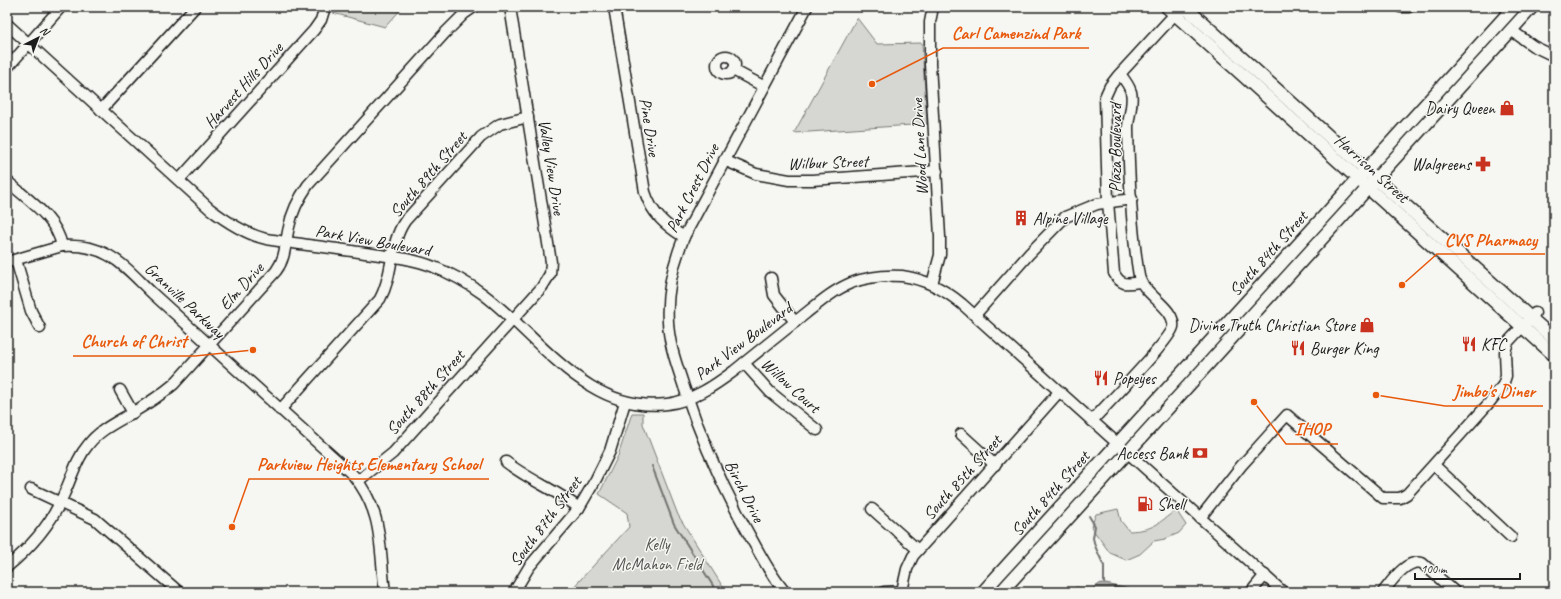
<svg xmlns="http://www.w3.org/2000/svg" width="1561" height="599" font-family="Caveat,sans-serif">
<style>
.green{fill:#d6d6d2;stroke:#797977}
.water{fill:#acaca9;stroke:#727271}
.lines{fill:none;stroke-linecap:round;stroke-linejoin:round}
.stream{stroke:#727271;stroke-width:2}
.minor-casing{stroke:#1c1c1c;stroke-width:13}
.major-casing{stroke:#1c1c1c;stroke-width:15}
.minor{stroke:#f6f6f2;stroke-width:10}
.major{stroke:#f6f6f2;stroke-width:12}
.labels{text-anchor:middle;stroke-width:3;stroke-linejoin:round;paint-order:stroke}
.street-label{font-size:17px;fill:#1c1c1c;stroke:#f6f6f2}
.poi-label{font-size:17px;fill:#1c1c1c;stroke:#f6f6f2;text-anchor:start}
.park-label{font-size:17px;fill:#545453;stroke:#f6f6f2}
.leader{fill:none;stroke:#e8590c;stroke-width:1.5}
.callout-dot{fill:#e8590c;stroke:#f6f6f2;stroke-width:1.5}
.callout-label{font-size:18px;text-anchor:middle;font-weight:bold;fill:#e8590c;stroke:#f6f6f2;stroke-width:3;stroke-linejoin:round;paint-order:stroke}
</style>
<rect width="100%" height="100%" fill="#f6f6f2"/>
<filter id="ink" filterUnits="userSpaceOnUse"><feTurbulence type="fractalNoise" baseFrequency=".025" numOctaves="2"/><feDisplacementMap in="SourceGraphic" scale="8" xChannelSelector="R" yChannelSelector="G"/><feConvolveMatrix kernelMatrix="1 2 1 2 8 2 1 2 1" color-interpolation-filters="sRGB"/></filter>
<g filter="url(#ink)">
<g class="green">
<path d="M334 7H403L385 27 333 13Z"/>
<path d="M857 18 877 44 922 43 927 124 794 133Z"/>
<path d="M632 413H643V424L678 515 726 592H569L629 527 627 513 599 494 618 456Z"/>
<path d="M1118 509 1121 521 1129 531C1154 530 1157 524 1176 510L1186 525 1179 533 1165 539 1154 541 1140 554 1126 560 1110 553 1091 527 1096 514Z"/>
</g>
<path class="water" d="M1101 583 1129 589 1131 592H1068L1076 587 1092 589Z"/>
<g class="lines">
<g class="stream">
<path d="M652 466 674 524 717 592"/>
<path d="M1089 516 1095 526 1093 538 1095 546 1104 566V583"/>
</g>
<g class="minor-casing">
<g id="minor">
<path d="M614 7 645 192C652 214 665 225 684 237"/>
<path d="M1400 7H1409"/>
<path d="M7 24 210 209C227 222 245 234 266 239 299 244 332 248 365 253 387 256 413 258 434 267 452 274 468 283 483 294 539 336 587 414 667 404 692 401 714 386 734 371 758 352 781 333 805 314 820 302 834 290 851 283 867 277 885 275 902 276 925 279 944 289 962 304L1283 592"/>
<path d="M1511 30 1533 46 1554 56"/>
<circle cx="726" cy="65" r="9"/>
<path d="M7 68 61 7"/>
<path d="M733 70 763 86"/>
<path d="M101 110 195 7"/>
<path d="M724 160 756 174 789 180H812L937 171"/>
<path d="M179 180 314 30 321 20 325 7"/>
<path d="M7 181C28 200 56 217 62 246 107 243 123 265 152 293L353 475C384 512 379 548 385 592"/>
<path d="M16 260 31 311 40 328"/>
<path d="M7 262 62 246"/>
<path d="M771 278 774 295 795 322"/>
<path d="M1140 282C1127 284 1121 286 1114 273L1108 202 1105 97 1110 86 1117 77 1175 14 1181 12"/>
<path d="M932 284 940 255V237L930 64V22L933 7"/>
<path d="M975 315 1029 254 1065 217 1097 204 1132 199"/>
<path d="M744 363 770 392 817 430"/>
<path d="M120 390 133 413"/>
<path d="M280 410 380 299C394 274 389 244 405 221L481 137 500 124 528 117"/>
<path d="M1092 421C1105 406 1170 341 1173 327 1176 308 1143 295 1139 276 1131 228 1129 177 1128 128 1128 117 1134 103 1131 92 1129 85 1124 79 1120 74"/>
<path d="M961 434 995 465"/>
<path d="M506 462C529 480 556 490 579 508"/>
<path d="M1434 465 1511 537"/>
<path d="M358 481 393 453 542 287 550 274 551 262 510 7"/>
<path d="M31 489 95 519 179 592"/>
<path d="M872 509 918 550"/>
<path d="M1200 518 1241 466 1287 415 1383 498H1400L1407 494 1489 403 1503 385 1506 376 1505 352 1508 342 1535 313"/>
<path d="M7 567C31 547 52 523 64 494 72 477 76 459 88 445 99 430 117 422 132 413 147 404 161 395 174 384L276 271C286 258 285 243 289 227 292 211 299 198 308 185L445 33 464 14 474 7"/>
<path d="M514 592 529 567 579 508 596 479 610 451 625 402"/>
<path d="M785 592C771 576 761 556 751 538 724 490 701 439 684 387 677 365 669 345 668 322 666 293 673 264 684 237L807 7"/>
<path d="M884 592 902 591 907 569 913 556 1059 392"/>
<path d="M1251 592 1265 575"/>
<path d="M1383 592C1392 581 1406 559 1422 563L1455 592"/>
</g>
</g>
<g class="major-casing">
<g id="major">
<path d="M1167 7 1554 355"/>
<path d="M1185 7 1554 339"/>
<path d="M983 592 1514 7"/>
<path d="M1001 592 1532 7"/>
</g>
</g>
<use href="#minor" class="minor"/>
<use href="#major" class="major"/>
</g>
</g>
<defs>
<g id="shop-bare" transform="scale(1.2)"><path d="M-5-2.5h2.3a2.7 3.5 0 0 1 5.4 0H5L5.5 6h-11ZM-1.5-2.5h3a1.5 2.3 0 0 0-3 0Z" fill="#c8321e" stroke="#f6f6f2" stroke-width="2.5" paint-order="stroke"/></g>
<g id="pharmacy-bare" transform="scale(1.2)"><path d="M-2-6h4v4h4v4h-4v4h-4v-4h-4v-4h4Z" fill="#c8321e" stroke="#f6f6f2" stroke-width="2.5" paint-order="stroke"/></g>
<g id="building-bare" transform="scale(1.2)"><path d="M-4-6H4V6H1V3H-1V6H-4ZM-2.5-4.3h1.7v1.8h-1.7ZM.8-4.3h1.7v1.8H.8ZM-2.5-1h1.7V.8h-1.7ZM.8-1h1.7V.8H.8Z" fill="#c8321e" stroke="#f6f6f2" stroke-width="2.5" paint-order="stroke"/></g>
<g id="restaurant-bare" transform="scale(1.2)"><path d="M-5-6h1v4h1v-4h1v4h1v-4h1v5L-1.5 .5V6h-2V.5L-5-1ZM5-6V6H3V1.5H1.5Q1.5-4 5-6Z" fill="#c8321e" stroke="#f6f6f2" stroke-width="2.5" paint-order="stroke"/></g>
<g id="bank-bare" transform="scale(1.2)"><path d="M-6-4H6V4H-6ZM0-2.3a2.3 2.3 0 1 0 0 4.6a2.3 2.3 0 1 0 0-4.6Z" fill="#c8321e" stroke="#f6f6f2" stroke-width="2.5" paint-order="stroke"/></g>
<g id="fuel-bare" transform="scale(1.2)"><path d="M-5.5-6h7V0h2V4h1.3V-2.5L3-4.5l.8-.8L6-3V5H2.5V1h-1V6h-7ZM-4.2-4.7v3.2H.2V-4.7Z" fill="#c8321e" stroke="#f6f6f2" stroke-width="2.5" paint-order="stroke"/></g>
</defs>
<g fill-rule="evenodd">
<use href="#shop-bare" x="1507" y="108"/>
<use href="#pharmacy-bare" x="1483" y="164"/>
<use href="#building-bare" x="1021" y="218"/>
<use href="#shop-bare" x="1367" y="325"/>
<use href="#restaurant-bare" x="1469" y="344"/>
<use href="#restaurant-bare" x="1298" y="348"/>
<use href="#restaurant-bare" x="1101" y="378"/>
<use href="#bank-bare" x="1200" y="453"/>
<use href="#fuel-bare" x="1145" y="504"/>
</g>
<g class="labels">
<g class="street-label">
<text transform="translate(243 85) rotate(-48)" y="6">Harvest Hills Drive</text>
<text transform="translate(650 127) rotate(81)" y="6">Pine Drive</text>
<text transform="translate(919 147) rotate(-93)" y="6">Wood Lane Drive</text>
<text transform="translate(1115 148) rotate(-90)" y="6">Plaza Boulevard</text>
<text transform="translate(828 162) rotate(-2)" y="6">Wilbur Street</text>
<text transform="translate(552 167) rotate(81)" y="6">Valley View Drive</text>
<text transform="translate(1372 168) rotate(42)" y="6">Harrison Street</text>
<text transform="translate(428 174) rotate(-49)" y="6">South 89th Street</text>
<text transform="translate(692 188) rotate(-63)" y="6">Park Crest Drive</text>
<text transform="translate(373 240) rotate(10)" y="6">Park View Boulevard</text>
<text transform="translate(1268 253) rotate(-48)" y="6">South 84th Street</text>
<text transform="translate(241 286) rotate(-48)" y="6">Elm Drive</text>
<text transform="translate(185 300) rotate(43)" y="6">Granville Parkway</text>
<text transform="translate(743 341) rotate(-37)" y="6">Park View Boulevard</text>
<text transform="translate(791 385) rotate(42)" y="6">Willow Court</text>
<text transform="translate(425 392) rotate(-48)" y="6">South 88th Street</text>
<text transform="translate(962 477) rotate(-48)" y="6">South 85th Street</text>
<text transform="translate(745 491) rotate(63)" y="6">Birch Drive</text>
<text transform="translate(1050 493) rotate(-48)" y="6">South 84th Street</text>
<text transform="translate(545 521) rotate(-53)" y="6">South 87th Street</text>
</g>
<g class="poi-label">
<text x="1495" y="114" text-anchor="end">Dairy Queen</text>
<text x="1471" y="170" text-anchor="end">Walgreens</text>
<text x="1033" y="224">Alpine Village</text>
<text x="1355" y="331" text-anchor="end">Divine Truth Christian Store</text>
<text x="1481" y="350">KFC</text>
<text x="1310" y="354">Burger King</text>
<text x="1113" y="384">Popeyes</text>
<text x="1188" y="459" text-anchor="end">Access Bank</text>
<text x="1157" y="510">Shell</text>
</g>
<g class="park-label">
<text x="657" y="550">Kelly<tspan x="657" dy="20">McMahon Field</tspan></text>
</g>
</g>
<path class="leader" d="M872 84L943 48H1089M1402 285L1437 254H1545M253 350L195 356H73M1376 395L1445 406H1543M1254 402L1286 444H1338M232 527L249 479H489"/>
<g class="callout-dot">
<circle cx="872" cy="84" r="4"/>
<circle cx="1402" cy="285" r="4"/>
<circle cx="253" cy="350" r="4"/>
<circle cx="1376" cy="395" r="4"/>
<circle cx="1254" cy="402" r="4"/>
<circle cx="232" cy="527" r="4"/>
</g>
<g class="callout-label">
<text x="1016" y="39">Carl Camenzind Park</text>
<text x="1491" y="246">CVS Pharmacy</text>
<text x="134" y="347">Church of Christ</text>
<text x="1494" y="397">Jimbo's Diner</text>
<text x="1312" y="435">IHOP</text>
<text x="369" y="470">Parkview Heights Elementary School</text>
</g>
<rect width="1561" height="599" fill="none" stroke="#f6f6f2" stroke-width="24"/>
<rect x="12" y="12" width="1537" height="575" fill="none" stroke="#1c1c1c" stroke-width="1.5" filter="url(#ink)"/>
<g transform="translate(38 38) rotate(42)" stroke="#f6f6f2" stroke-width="3" paint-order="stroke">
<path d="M0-3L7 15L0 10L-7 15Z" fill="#1c1c1c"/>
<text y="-6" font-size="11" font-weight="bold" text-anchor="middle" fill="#1c1c1c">N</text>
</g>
<path d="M1415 573v6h105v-6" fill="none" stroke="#1c1c1c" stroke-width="2"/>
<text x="1421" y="573" font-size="12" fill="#1c1c1c" stroke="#f6f6f2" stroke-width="3" paint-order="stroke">100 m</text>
</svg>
